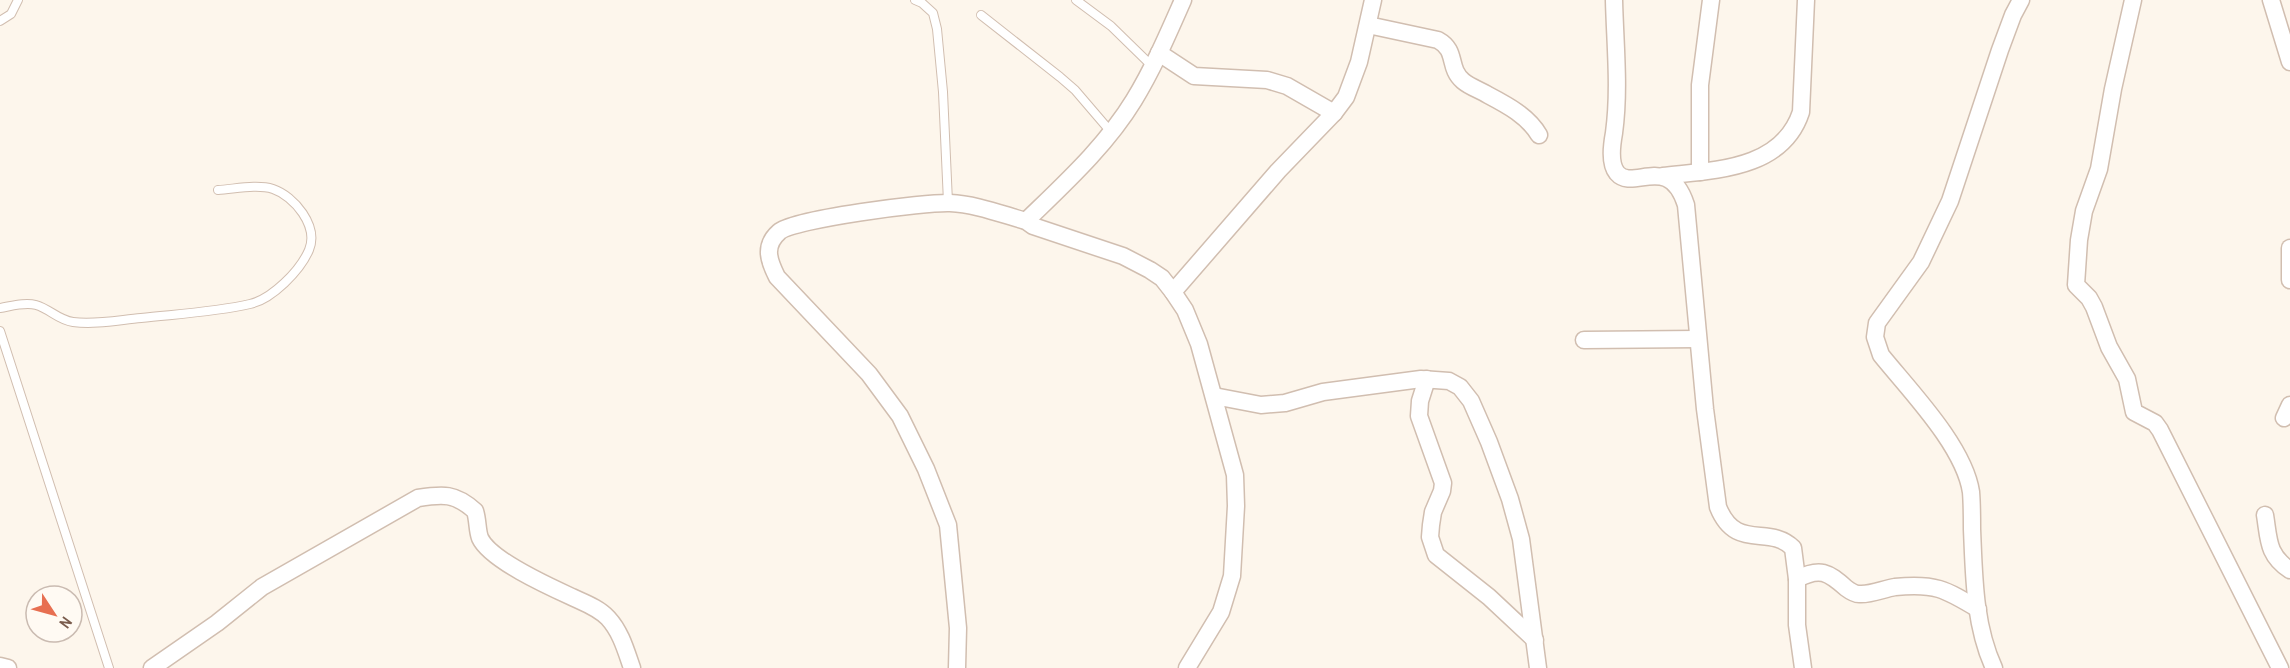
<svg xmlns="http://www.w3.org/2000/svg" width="2290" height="668" font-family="'Archivo Narrow',sans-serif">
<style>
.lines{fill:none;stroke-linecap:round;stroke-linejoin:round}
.service-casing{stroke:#d1beb0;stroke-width:10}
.minor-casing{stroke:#d1beb0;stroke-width:19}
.service{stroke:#fff;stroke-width:8}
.minor{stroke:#fff;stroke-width:16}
</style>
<rect width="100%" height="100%" fill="#fdf6ec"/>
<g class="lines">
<g class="service-casing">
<g id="service">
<path d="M915 0 922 3 933 13 937 29 943 92 948 202"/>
<path d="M1076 0 1111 26 1152 66"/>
<path d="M981 15 1060 77 1075 90 1111 132"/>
<path d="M0 21 11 14 18 0"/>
<path d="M0 308C12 306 25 302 36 305 50 309 58 320 73 322 95 325 119 320 141 318 177 314 215 312 250 304 272 299 300 271 309 250 319 226 294 196 273 189 257 184 235 189 218 190"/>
<path d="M0 331 109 668"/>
</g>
</g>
<g class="minor-casing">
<g id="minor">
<path d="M1614 0C1615 44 1620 89 1614 133 1612 144 1609 163 1617 173 1633 192 1669 152 1686 205L1705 409 1718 507C1736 552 1769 524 1793 548L1797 579V625L1803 668"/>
<path d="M2133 0 2113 89 2099 169 2084 211 2079 240 2076 285 2089 298 2094 307 2109 347 2127 379 2134 412 2155 423 2160 430 2280 668"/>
<path d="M2271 0 2290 62"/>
<path d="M1368 25 1438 40C1458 51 1447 67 1463 81 1470 87 1480 90 1488 95 1507 105 1528 116 1539 135"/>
<path d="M1159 53 1194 76 1267 80 1287 86 1334 113"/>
<path d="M1700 172V85L1711 0"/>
<path d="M1663 176C1714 170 1782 170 1801 112L1806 0"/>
<path d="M1026 221C1064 184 1106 146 1134 100 1153 69 1168 34 1183 0"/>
<path d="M2290 248V280"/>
<path d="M1173 292 1278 171 1334 113 1346 97 1359 62 1373 0"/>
<path d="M1584 340 1698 339"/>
<path d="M1427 379 1420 401 1419 416 1443 483 1442 491 1433 512 1431 525 1430 537 1436 555 1489 597 1535 640"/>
<path d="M1214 396 1261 405 1285 403 1323 392 1421 379 1449 381 1460 387 1471 401 1489 442 1510 499 1521 539 1538 668"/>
<path d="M2284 418 2290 405"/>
<path d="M2265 515C2269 539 2267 555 2290 570"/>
<path d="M1797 579C1820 567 1828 572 1846 588 1850 591 1854 594 1859 594 1871 595 1883 589 1895 587 1935 583 1945 589 1978 609"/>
<path d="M0 666 8 668"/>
<path d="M152 668 217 623 262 587 418 498C443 494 455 493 475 511 478 520 477 530 480 538 490 560 550 587 572 597 585 603 599 608 608 618 621 632 626 651 632 668"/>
<path d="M957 668 958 628 948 525 926 469 900 416 869 374 777 277C769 261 763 246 779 232 793 219 926 202 950 203 975 204 1001 214 1026 221L1033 226 1123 256 1150 270 1162 278 1173 292 1185 310 1199 344 1235 475 1236 506 1232 576 1221 612 1187 668"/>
<path d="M1994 668C1974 625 1974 575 1972 529 1972 516 1972 504 1971 492 1964 446 1910 391 1881 355L1875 337 1877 323 1921 262 1950 201 2000 50 2013 15 2021 0"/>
</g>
</g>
<use href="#service" class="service"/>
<use href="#minor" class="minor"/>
</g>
<g transform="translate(54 614) rotate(126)"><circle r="28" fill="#fffaf3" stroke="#cabbb1" stroke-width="1.5"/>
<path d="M0-4.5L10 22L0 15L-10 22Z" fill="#e76f51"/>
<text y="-9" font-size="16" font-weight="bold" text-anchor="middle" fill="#7a5c4d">N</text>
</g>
</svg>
